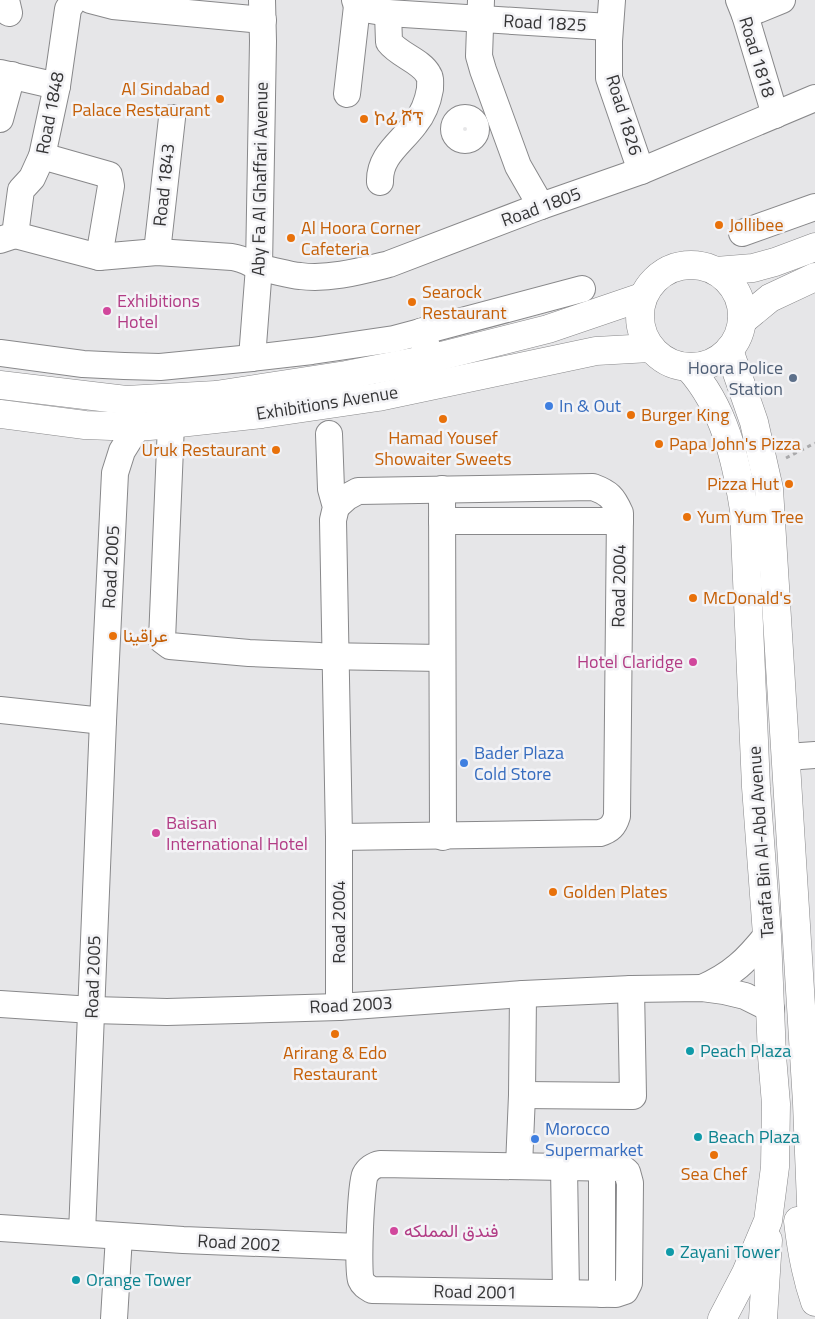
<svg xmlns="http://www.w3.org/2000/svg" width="815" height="1319" font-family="'Titillium Web',Vazirmatn,'Noto Sans Ethiopic',sans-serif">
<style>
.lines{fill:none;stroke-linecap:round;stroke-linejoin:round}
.minor-casing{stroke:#88888a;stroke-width:28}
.major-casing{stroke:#88888a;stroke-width:29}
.path{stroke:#a9a9ab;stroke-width:3;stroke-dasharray:4 4;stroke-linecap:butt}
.minor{stroke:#fff;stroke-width:26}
.major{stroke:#fff;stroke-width:28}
.food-dot{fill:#e8710a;stroke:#f3f3f6;stroke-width:2}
.hotel-dot{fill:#d1479c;stroke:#f3f3f6;stroke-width:2}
.service-dot{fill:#5c6f8a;stroke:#f3f3f6;stroke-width:2}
.shop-dot{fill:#3f7fe0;stroke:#f3f3f6;stroke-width:2}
.culture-dot{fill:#0f9aa8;stroke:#f3f3f6;stroke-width:2}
.labels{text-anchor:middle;stroke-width:5;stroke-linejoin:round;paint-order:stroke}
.street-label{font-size:18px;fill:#353536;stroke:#f3f3f6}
.food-label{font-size:18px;fill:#c56008;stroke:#f3f3f6;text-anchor:start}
.hotel-label{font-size:18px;fill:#b23c85;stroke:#f3f3f6;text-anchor:start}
.service-label{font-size:18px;fill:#4e5e75;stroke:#f3f3f6;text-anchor:end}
.shop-label{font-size:18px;fill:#366cbe;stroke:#f3f3f6;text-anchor:start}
.culture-label{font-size:18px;fill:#0d838f;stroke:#f3f3f6;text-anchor:start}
</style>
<rect width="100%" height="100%" fill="#e6e6e8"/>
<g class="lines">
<g class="minor-casing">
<g id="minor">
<path d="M6 0 9 13"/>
<path d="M90 0 113 6 263 20"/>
<path d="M355 0 357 6 370 10 388 13 609 27"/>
<path d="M481 0 479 56 483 70 518 166 541 206"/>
<path d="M612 0 609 41V78L641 171"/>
<path d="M739 0 745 15 775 115"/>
<path d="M745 15 782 0"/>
<path d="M0 73 57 86"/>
<path d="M347 94 357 6"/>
<circle cx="465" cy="129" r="11"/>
<path d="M0 119 12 75"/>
<path d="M42 156 109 175 111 186 99 257"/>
<path d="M380 182C379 156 401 143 415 124 423 114 428 101 430 89 430 83 431 78 428 74 421 61 399 55 389 42L388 13"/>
<path d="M742 233 815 207"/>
<path d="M15 235 99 257 157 252 232 257C246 259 253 266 265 269 277 271 288 275 300 276 329 280 361 271 389 264L541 206 641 171 815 98"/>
<path d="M0 240 15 235 21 190 32 178 42 156 57 86 68 9 74 0"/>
<path d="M157 252 172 118"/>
<path d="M0 353 83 364 124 366 160 367 252 358 312 351 394 339 582 289"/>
<path d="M252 358 259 267 263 41 262 0"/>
<path d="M171 424 162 640 170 646 249 653 320 656 442 658"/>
<path d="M329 434 331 489 336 507 333 520 339 837V1007"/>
<path d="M442 489 443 837"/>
<path d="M336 507 347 497 358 491 593 487C609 493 613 497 620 513L617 816C614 826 610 830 600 833L339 837"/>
<path d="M442 521H620"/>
<path d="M0 710 103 721"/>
<path d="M787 757 815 755"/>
<path d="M702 988C732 975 747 960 767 935"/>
<path d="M0 1004 92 1010 167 1012 339 1007 523 994 631 989 702 988 724 991 745 996 771 1009"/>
<path d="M522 1095 633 1096 631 989"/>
<path d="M380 1164 622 1168 627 1172 630 1183 629 1283 625 1291 616 1294 372 1290C367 1287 363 1285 361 1280 357 1270 361 1184 365 1175 368 1169 374 1165 380 1164Z"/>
<path d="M519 1166 522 1095 523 994"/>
<path d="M564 1167 566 1293"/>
<path d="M602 1167V1294"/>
<path d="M0 1228 183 1240 359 1247"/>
<path d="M82 1233 103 721 115 473 122 451 137 427"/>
<path d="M114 1319 119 1236"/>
</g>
</g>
<g class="major-casing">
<g id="major">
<circle cx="691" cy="316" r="51"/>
<path d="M716 271 753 268 775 262 815 247"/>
<path d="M742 321 770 298 815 277"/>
<path d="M422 332 429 359"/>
<path d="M729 350 754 422 769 489 807 1103 812 1228 815 1241"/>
<path d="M689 368C724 407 736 459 744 510L756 787 767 935 772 1056 776 1104 775 1167 768 1221 746 1273 722 1319"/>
<path d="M0 385 126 400 216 395 346 375 429 359 548 329 642 297"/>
<path d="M0 414 85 425 137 427 161 425 262 414 378 397 596 351 650 348"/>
<path d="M798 1221C801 1248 806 1276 815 1302"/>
<path d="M763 1319 768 1240"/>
</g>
</g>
<path class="path" d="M786 458 815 443"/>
<use href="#minor" class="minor"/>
<use href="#major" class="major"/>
</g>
<g class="food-dot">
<circle cx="220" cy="99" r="5"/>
<circle cx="364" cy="119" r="5"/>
<circle cx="719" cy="225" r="5"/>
<circle cx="291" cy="238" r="5"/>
<circle cx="412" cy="302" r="5"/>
<circle cx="631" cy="415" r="5"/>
<circle cx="443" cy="419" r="5"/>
<circle cx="659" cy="444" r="5"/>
<circle cx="276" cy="450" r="5"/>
<circle cx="789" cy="484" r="5"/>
<circle cx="687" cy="517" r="5"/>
<circle cx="693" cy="598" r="5"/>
<circle cx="113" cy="636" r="5"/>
<circle cx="553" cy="892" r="5"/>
<circle cx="335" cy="1034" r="5"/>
<circle cx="714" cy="1155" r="5"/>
</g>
<g class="hotel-dot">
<circle cx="107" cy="311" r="5"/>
<circle cx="693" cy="662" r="5"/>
<circle cx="156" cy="833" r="5"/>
<circle cx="394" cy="1231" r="5"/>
</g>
<circle class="service-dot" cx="793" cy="378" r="5"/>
<g class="shop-dot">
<circle cx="549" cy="406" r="5"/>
<circle cx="464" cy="763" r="5"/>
<circle cx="535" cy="1139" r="5"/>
</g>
<g class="culture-dot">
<circle cx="690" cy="1051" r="5"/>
<circle cx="698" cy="1137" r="5"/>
<circle cx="670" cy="1252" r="5"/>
<circle cx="76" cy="1280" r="5"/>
</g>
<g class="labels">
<g class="street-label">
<text transform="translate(545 23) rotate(3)" y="6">Road 1825</text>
<text transform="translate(757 57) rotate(73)" y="6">Road 1818</text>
<text transform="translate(50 113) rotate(-79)" y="6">Road 1848</text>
<text transform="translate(624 115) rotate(73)" y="6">Road 1826</text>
<text transform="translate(260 179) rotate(-89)" y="6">Aby Fa Al Ghaffari Avenue</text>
<text transform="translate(164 185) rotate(-84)" y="6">Road 1843</text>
<text transform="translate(541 207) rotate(-20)" y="6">Road 1805</text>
<text transform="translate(327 403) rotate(-9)" y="6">Exhibitions Avenue</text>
<text transform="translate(111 567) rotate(-87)" y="6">Road 2005</text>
<text transform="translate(619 586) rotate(-89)" y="6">Road 2004</text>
<text transform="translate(761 842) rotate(-94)" y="6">Tarafa Bin Al-Abd Avenue</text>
<text transform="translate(339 922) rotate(-90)" y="6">Road 2004</text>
<text transform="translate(93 977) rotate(-88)" y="6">Road 2005</text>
<text transform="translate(351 1005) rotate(-3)" y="6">Road 2003</text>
<text transform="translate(239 1243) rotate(3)" y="6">Road 2002</text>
<text transform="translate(475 1292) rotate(1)" y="6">Road 2001</text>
</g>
<g class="food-label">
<text x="210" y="95" text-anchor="end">Al Sindabad<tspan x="210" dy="21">Palace Restaurant</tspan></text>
<text x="374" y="125">ኮፊ ሾፕ</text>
<text x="729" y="231">Jollibee</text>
<text x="301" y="234">Al Hoora Corner<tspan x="301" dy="21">Cafeteria</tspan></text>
<text x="422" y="298">Searock<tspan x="422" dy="21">Restaurant</tspan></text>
<text x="641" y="421">Burger King</text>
<text x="443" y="444" text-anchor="middle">Hamad Yousef<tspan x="443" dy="21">Showaiter Sweets</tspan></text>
<text x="669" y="450">Papa John's Pizza</text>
<text x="266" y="456" text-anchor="end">Uruk Restaurant</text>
<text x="779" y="490" text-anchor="end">Pizza Hut</text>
<text x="697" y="523">Yum Yum Tree</text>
<text x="703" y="604">McDonald's</text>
<text x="123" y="642">عراقينا</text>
<text x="563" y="898">Golden Plates</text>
<text x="335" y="1059" text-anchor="middle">Arirang &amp; Edo<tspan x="335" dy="21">Restaurant</tspan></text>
<text x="714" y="1180" text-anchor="middle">Sea Chef</text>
</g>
<g class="hotel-label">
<text x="117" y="307">Exhibitions<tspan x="117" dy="21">Hotel</tspan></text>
<text x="683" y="668" text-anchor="end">Hotel Claridge</text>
<text x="166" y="829">Baisan<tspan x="166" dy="21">International Hotel</tspan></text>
<text x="404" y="1237">فندق المملكه</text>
</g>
<g class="service-label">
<text x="783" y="374">Hoora Police<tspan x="783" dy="21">Station</tspan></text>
</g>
<g class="shop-label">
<text x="559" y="412">In &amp; Out</text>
<text x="474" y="759">Bader Plaza<tspan x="474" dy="21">Cold Store</tspan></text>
<text x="545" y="1135">Morocco<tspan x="545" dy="21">Supermarket</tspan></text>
</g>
<g class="culture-label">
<text x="700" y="1057">Peach Plaza</text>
<text x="708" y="1143">Beach Plaza</text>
<text x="680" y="1258">Zayani Tower</text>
<text x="86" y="1286">Orange Tower</text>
</g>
</g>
</svg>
